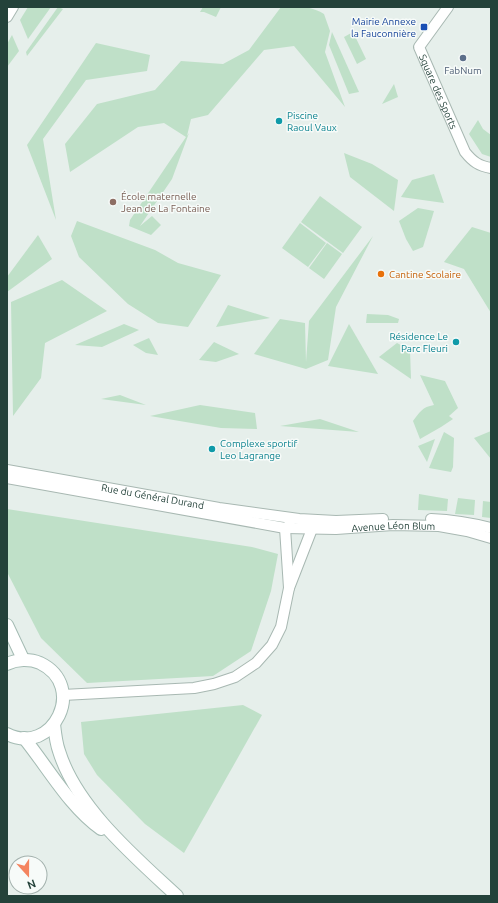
<svg xmlns="http://www.w3.org/2000/svg" width="498" height="903" font-family="Ubuntu,sans-serif">
<style>
.green{fill:#bfe0c8}
.lines{fill:none;stroke-linecap:round;stroke-linejoin:round}
.street-casing{stroke:#a8b8b2;stroke-width:12}
.secondary-casing{stroke:#a4bbb3;stroke-width:14}
.street{stroke:#fff;stroke-width:10}
.secondary{stroke:#fff;stroke-width:12}
.transit-dot{fill:#1a4fb4;stroke:#f7fbf9;stroke-width:1.5}
.service-dot{fill:#5c6f8a;stroke:#f7fbf9;stroke-width:1.5}
.culture-dot{fill:#0f9aa8;stroke:#f7fbf9;stroke-width:1.5}
.education-dot{fill:#8d6e63;stroke:#f7fbf9;stroke-width:1.5}
.food-dot{fill:#e8710a;stroke:#f7fbf9;stroke-width:1.5}
.labels{text-anchor:middle;stroke-width:3;stroke-linejoin:round;paint-order:stroke}
.transit-label{font-size:10px;fill:#164399;stroke:#f7fbf9;text-anchor:end}
.service-label{font-size:10px;fill:#4e5e75;stroke:#f7fbf9}
.street-label{font-size:10px;fill:#24423a;stroke:#f7fbf9}
.culture-label{font-size:10px;fill:#0d838f;stroke:#f7fbf9;text-anchor:start}
.education-label{font-size:10px;fill:#785e54;stroke:#f7fbf9;text-anchor:start}
.food-label{font-size:10px;fill:#c56008;stroke:#f7fbf9;text-anchor:start}
</style>
<rect width="100%" height="100%" fill="#e6efeb"/>
<g class="green">
<path d="M28 7H51L28 39 20 20Z"/>
<path d="M58 7 63 9 27 56 26 52Z"/>
<path d="M203 7H221L216 17 204 12H200Z"/>
<path d="M281 7C298 7 309 5 324 14L330 31 325 52 345 107 294 46 264 50 208 115 191 119 187 136 189 133 172 179 140 226 152 216 161 225 151 235 129 226 130 220 186 137 164 123 138 127 70 172 65 144 97 104 155 90 181 61 223 64 249 50Z"/>
<path d="M332 32 359 92 349 94 329 45Z"/>
<path d="M353 32 366 59 357 64 344 37Z"/>
<path d="M12 35 19 51 7 67V44Z"/>
<path d="M96 43 150 55 147 71 86 80 43 139 56 220 27 145Z"/>
<path d="M394 84 398 97 382 104Z"/>
<path d="M478 120 483 129 491 135V157L482 154 469 134Z"/>
<path d="M344 153 372 164 398 180 394 211 350 177Z"/>
<path d="M434 174 444 203 401 197 412 180Z"/>
<path d="M320 196 362 227 343 253 301 222Z"/>
<path d="M418 208 434 211 423 247 413 251 406 239 399 221Z"/>
<path d="M77 221 155 250 178 263 221 275 188 327 158 323 128 304 79 257 71 236Z"/>
<path d="M300 223 326 243 308 267 282 248Z"/>
<path d="M472 227 491 233V313L464 269 444 262Z"/>
<path d="M38 235 52 259 7 292V277Z"/>
<path d="M373 236 336 307 328 360 306 369 254 354 280 319 305 323 306 362 309 321Z"/>
<path d="M327 243 342 254 324 279 309 268Z"/>
<path d="M62 280 107 311 45 343 41 378 13 416 11 302Z"/>
<path d="M228 305 270 318 216 327Z"/>
<path d="M367 314 388 315 399 319 398 323H366Z"/>
<path d="M124 324 139 330 102 347 75 345Z"/>
<path d="M349 324 378 374 328 366Z"/>
<path d="M149 338 158 355 146 353 133 345Z"/>
<path d="M214 342 239 354 216 362 199 360Z"/>
<path d="M397 343 410 350 411 379 379 357Z"/>
<path d="M420 375 445 381 458 408 449 416 453 419 441 427 420 439 413 421C420 412 422 407 434 405Z"/>
<path d="M120 395 146 405 101 399Z"/>
<path d="M200 405 255 413 257 429 221 428 150 416Z"/>
<path d="M320 419 359 432 280 426Z"/>
<path d="M491 431V459L474 438Z"/>
<path d="M444 432 454 438 453 467 451 472 429 468Z"/>
<path d="M435 439 427 462 418 446Z"/>
<path d="M419 494 448 499 447 511 418 510Z"/>
<path d="M458 498 475 500 474 515 455 514Z"/>
<path d="M483 501 491 502V518L482 517Z"/>
<path d="M7 509 252 547 278 554 271 591 251 651 213 676 87 683 41 638 7 572Z"/>
<path d="M243 705 262 715 184 853 145 824 97 775 84 754 81 722Z"/>
</g>
<g class="lines">
<g class="street-casing">
<g id="street">
<path id="s1" d="M448 7 419 47 465 152C473 162 479 166 491 168"/>
<path d="M7 17 13 7"/>
<path id="s2" d="M7 470 219 508 299 519 336 521 383 519"/>
<path id="s3" d="M7 478 285 528 336 529 393 525 439 526 467 531 491 538"/>
<path d="M431 519C452 520 471 523 491 528"/>
<path d="M289 588 285 528 290 525"/>
<path d="M63 695 194 688 214 684 235 677 256 663 272 645 281 627 289 588 312 529 308 526"/>
</g>
</g>
<g class="secondary-casing">
<g id="secondary">
<path d="M7 625 23 659"/>
<path d="M7 664C17 659 30 659 40 663 88 686 53 757 7 734"/>
<path d="M54 724C55 733 56 743 59 751 76 807 135 857 177 896"/>
<path d="M24 738C49 769 69 806 101 829"/>
</g>
</g>
<use href="#street" class="street"/>
<use href="#secondary" class="secondary"/>
</g>
<rect class="transit-dot" x="420" y="23" width="8" height="8" rx="2"/>
<circle class="service-dot" cx="463" cy="58" r="4"/>
<g class="culture-dot">
<circle cx="279" cy="121" r="4"/>
<circle cx="456" cy="342" r="4"/>
<circle cx="212" cy="449" r="4"/>
</g>
<circle class="education-dot" cx="113" cy="202" r="4"/>
<circle class="food-dot" cx="381" cy="274" r="4"/>
<g class="labels">
<g class="transit-label">
<text x="416" y="25">Mairie Annexe<tspan x="416" dy="12">la Fauconnière</tspan></text>
</g>
<g class="service-label">
<text x="463" y="74">FabNum</text>
</g>
<g class="street-label">
<text dy="4" stroke="none"><textPath href="#s1" startOffset="98">Square des Sports</textPath></text>
<text dy="4" stroke="none"><textPath href="#s2" startOffset="148">Rue du Général Durand</textPath></text>
<text dy="4" stroke="none"><textPath href="#s3" startOffset="391">Avenue Léon Blum</textPath></text>
</g>
<g class="culture-label">
<text x="287" y="119">Piscine<tspan x="287" dy="12">Raoul Vaux</tspan></text>
<text x="448" y="340" text-anchor="end">Résidence Le<tspan x="448" dy="12">Parc Fleuri</tspan></text>
<text x="220" y="447">Complexe sportif<tspan x="220" dy="12">Leo Lagrange</tspan></text>
</g>
<g class="education-label">
<text x="121" y="200">École maternelle<tspan x="121" dy="12">Jean de La Fontaine</tspan></text>
</g>
<g class="food-label">
<text x="389" y="278">Cantine Scolaire</text>
</g>
</g>
<rect width="498" height="903" fill="none" stroke="#24423a" stroke-width="16"/>
<g transform="translate(28 875) rotate(159)"><circle r="19" fill="#f7fbf9" stroke="#a3b1ad"/>
<path d="M0-3L7 15L0 10L-7 15Z" fill="#f4845f"/>
<text y="-6" font-size="11" font-weight="bold" text-anchor="middle" fill="#24423a">N</text>
</g>
</svg>
